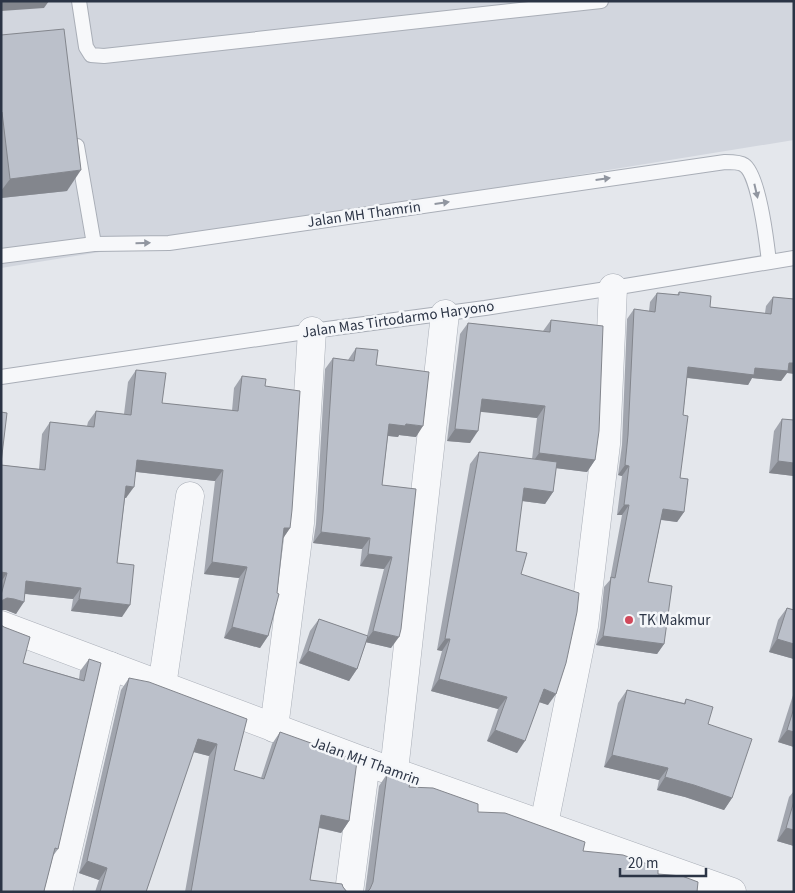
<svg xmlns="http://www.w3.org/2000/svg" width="795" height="893" font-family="'Source Sans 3',sans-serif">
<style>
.built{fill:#d2d6de}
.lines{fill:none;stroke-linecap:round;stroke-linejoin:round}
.lane-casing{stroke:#a9aeb7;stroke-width:16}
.street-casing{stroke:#a9aeb7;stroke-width:29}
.lane{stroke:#f7f8fa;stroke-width:14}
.street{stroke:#f7f8fa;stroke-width:28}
.wall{fill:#a1a5ae}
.shaded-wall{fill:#83868d}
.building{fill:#bbc0ca;stroke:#83868d}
.oneway{fill:#9196a0}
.poi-dot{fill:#d1495b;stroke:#f4f6f9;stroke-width:2}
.labels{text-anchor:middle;stroke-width:5;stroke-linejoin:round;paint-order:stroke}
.street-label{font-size:15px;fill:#2b3445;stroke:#f4f6f9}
.poi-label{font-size:15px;fill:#2b3445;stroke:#f4f6f9;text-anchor:start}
</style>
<rect width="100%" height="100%" fill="#e4e7ec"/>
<path class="built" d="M1 1H794V140L1 268Z"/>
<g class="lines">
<g class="lane-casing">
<g id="lane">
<path d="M79 1 86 47 91 55 104 56 601 1"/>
<path d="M77 146 94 244"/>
<path d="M1 256 94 244 169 243 725 162C731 162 740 162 744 165 759 174 767 244 769 262"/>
<path d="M1 377 312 331 485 308 613 288 794 258"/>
</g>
</g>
<g class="street-casing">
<g id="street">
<path d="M1 625 366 762 732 892"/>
<path d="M162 686 190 496"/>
<path d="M274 728 300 523 312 331"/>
<path d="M394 771 445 314"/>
<path d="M544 824 584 626 606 444 613 288"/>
<path d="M58 892 110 666"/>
<path d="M349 892 366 762"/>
</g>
</g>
<use href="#lane" class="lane"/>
<use href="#street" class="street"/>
</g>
<g class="wall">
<path d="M1 35 67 191 1 198Z"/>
<path d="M679 292 710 307 765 313 766 306 773 297 787 373 781 381 752 378 748 385 687 378 683 415 680 478 684 512 677 522 661 520 648 582 664 644 657 654 596 645 600 628 604 587 610 580 622 515H617L622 476 618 475 622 445 627 319 634 309 649 311 650 302 657 293 677 295Z"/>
<path d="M551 320 595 460 587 472 556 468 553 492 545 504 522 501 516 551 548 705 539 702 517 753 487 741 498 709 431 691 442 651 437 650 470 464 479 452 532 459 537 418 480 411 470 443 447 441 460 334 468 323 543 331Z"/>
<path d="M356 348 376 365 416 437 399 435 398 437 388 436 382 485 416 489 391 648 366 642 357 669 349 681 299 663 310 631 319 619 367 636 384 569 360 566 362 549 313 543 316 524 325 369 333 358 348 360Z"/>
<path d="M136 370 162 403 232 411 234 388 242 376 265 386 290 528 283 538 268 636 260 648 224 638 239 578 204 574 215 481 136 472 126 498H125L117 563 122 617 71 611 73 599 25 594 16 614 6 610H1V465L39 469 42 434 50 422 87 426 88 422 96 411 124 414 128 382Z"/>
<path d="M782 419 794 476 769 473 774 431Z"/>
<path d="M787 608 794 610V659L769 652 778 620Z"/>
<path d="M89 659 58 849 53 856 44 891 1 892 23 663 79 679 80 671Z"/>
<path d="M129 678 247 719 234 770 261 778 272 744 280 732 321 750 349 821 341 833 319 828 310 880 343 887 347 892H185L209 756 193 752 146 892H95L99 880 79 873 121 690Z"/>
<path d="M627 690 684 703 686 699 708 724 732 798 724 810 685 797 657 790 659 780 604 767 618 703Z"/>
<path d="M794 692V747L778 742Z"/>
<path d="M387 774 409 787 583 851 658 874 697 892H365L379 786Z"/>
<path d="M794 791V846L777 841 789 797Z"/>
</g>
<g class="shaded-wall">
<path d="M1 1H49L44 8 1 11Z"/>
<path d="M81 170 67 191 1 198V191L10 179Z"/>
<path d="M789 363H794V374L787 373 781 381 752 378 748 385 681 377 688 367 755 368Z"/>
<path d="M482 399 545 406 537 418 473 411Z"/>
<path d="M389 424H406L423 426 416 437 399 435 398 437 381 435Z"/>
<path d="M455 429 478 431 470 443 447 441Z"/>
<path d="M539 453 595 460 587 472 531 465Z"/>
<path d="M137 460 223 470 215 481 129 471Z"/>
<path d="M778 461 794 463V476L769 473Z"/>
<path d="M625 465 629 466 622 476 618 475Z"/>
<path d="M126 486 134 487 126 498 118 497Z"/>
<path d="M524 488 553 492 545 504 515 500Z"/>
<path d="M624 505H629L622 515H617Z"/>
<path d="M663 509 684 512 677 522 656 519Z"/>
<path d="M284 528H290L282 540Z"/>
<path d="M321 532 370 538 362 549 313 543Z"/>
<path d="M368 554 392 557 384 569 360 566Z"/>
<path d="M212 562 247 567 239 578 204 574Z"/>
<path d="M1 572 7 573 1 582Z"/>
<path d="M26 581 81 588 73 599 18 593Z"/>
<path d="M7 598 14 599 24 602 16 614 6 610H1V601Z"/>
<path d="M79 599 130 605 122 617 71 611Z"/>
<path d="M232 627 268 636 260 648 224 638Z"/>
<path d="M373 631 399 637 391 648 365 642Z"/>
<path d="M603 636 664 644 657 654 596 645Z"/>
<path d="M445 639H450L442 651 437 650Z"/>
<path d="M777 639 794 644V659L769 652Z"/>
<path d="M308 651 357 669 349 681 299 663Z"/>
<path d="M439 679 507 697 498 709 431 691Z"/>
<path d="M544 689 556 694 548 705 536 701Z"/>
<path d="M495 730 525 741 517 753 487 741Z"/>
<path d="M787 730 794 732V747L778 742Z"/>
<path d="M198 739 217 744 209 756 190 751Z"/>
<path d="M612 755 668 768 659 780 604 767Z"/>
<path d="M665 777 694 785 732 798 724 810 685 797 657 790Z"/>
<path d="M321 815 349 821 341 833 313 826Z"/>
<path d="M786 828 794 830V846L777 841Z"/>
<path d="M87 861 107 868 99 880 79 873Z"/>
</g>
<g class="building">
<path d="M64 29 81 170 10 179 2 112H1V35Z"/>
<path d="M679 292 711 296 710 307 771 314 773 297 794 299V363H789L788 371 755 368 754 375 688 367 683 415 688 416 680 478 688 479 684 512 663 509 648 582 672 586 664 644 603 636 606 618 611 577 615 578 629 505H624L629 466 625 465 628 435 634 309 655 312 657 293 679 295Z"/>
<path d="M551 320 603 326 599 431 595 460 539 453 545 406 482 399 478 431 455 429 468 323 550 332Z"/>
<path d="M356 348 378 350 376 365 429 372 423 426 406 424 405 426 389 424 382 485 416 489 401 629 399 637 373 631 392 557 368 554 370 538 321 532 323 513 333 358 354 361Z"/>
<path d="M136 370 166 373 162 403 238 411 242 376 266 379 265 386 300 391 292 510 290 528H284L277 593 279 594 268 636 232 627 247 567 212 562 223 470 137 460 134 487 126 486 117 563 134 565 130 605 79 599 81 588 26 581 24 602 14 599 7 598 1 601V595L7 573 1 572V465L45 470 50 422 94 427 96 411 131 415Z"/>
<path d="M1 412 7 413 1 463Z"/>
<path d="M782 419 794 420V463L778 461Z"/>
<path d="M479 452 557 462 553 492 524 488 516 551 527 553 521 574 579 593 577 612 566 663 556 694 544 689 525 741 495 730 507 697 439 679 450 639H445Z"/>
<path d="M787 608 794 610V644L777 639Z"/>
<path d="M319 619 368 636 357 669 308 651Z"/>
<path d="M1 625 4 627 30 637 23 663 84 681 89 659 101 663 58 849 55 848 44 891 47 892H1Z"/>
<path d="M129 678 149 682 247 719 234 770 264 779 280 732 322 747 321 750 337 753 357 761 349 821 321 815 310 880 342 884 343 887 347 892H191L217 744 198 739 146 892H100L107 868 87 861Z"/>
<path d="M627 690 685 704 686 699 713 707 708 724 752 739 732 798 694 785 665 777 668 768 612 755Z"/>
<path d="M794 708V732L787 730Z"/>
<path d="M387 774 411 780 409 787 433 788 478 804V812L505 813 585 842 583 851 623 855 658 868V874L682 876 698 882 697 892H367L370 889 373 882Z"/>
<path d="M794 801V830L786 828Z"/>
</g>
<defs><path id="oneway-solid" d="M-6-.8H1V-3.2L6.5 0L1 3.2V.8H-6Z" transform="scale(1.25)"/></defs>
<g class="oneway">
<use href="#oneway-solid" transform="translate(603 179) rotate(-8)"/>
<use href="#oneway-solid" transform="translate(756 191) rotate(77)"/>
<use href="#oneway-solid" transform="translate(442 203) rotate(-8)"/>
<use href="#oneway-solid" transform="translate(143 243) rotate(-1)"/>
</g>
<circle class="poi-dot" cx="629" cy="620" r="5"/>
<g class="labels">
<g class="street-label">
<text transform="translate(364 214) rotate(-8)" y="5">Jalan MH Thamrin</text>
<text transform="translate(398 319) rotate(-8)" y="5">Jalan Mas Tirtodarmo Haryono</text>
<text transform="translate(366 761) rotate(20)" y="5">Jalan MH Thamrin</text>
</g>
<g class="poi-label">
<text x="639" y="625">TK Makmur</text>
</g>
</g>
<rect width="795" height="893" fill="none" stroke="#2b3445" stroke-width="5"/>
<path d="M620 868v8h86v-8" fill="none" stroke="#2b3445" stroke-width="2.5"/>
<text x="628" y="868" font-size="15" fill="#2b3445" stroke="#f4f6f9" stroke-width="4" paint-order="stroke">20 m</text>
</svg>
